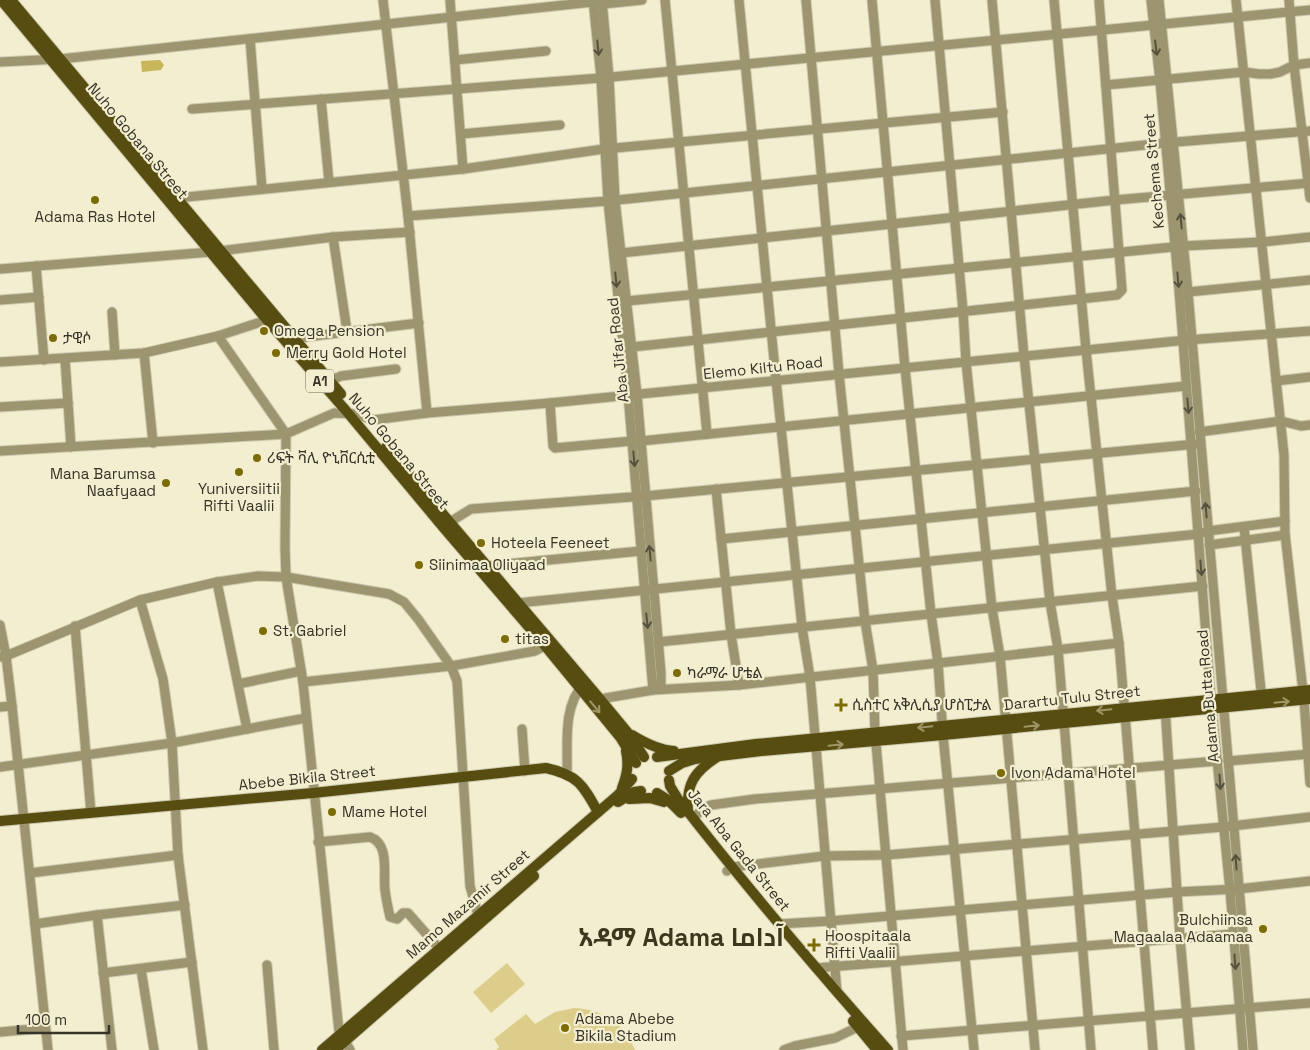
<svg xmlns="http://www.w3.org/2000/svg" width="1310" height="1050" font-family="'Space Grotesk',Cairo,'Noto Sans Ethiopic',sans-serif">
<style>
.green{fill:#dcce8a}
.water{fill:#c7b65a}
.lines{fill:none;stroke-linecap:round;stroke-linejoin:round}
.minor-casing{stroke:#cdc9ae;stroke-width:11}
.major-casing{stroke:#cdc9ae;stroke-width:12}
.minor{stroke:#9c9570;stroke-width:9}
.major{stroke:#584d11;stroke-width:10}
.oneway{stroke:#55513e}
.oneway2{stroke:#9e9566}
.poi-dot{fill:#7c6c05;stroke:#f3eecf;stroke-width:2}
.labels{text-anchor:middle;stroke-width:4.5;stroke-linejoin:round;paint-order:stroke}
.shield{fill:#f3eecf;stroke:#6f6c5a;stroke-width:1}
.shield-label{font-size:14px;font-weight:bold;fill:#363428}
.street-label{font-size:15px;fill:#363428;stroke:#f3eecf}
.poi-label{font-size:15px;fill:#363428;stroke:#f3eecf;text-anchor:start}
.town-label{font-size:25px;font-weight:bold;fill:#3c371e;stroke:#f3eecf}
</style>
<rect width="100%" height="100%" fill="#f3eecf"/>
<g class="green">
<path d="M507 963 525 984 491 1013 473 992Z"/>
<path d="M574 1008C602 1009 624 1023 635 1050H496L499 1047 494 1039 526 1014 535 1024 555 1012Z"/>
</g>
<path class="water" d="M160 60 164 65 161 70 142 72 141 61Z"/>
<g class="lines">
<g class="minor-casing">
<g id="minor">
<path d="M383 0 408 216 427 413"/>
<path d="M450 0 463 169"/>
<path d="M593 0 601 78 608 201 627 382 653 690"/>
<path d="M602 0 609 77 615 200 637 394 661 673V689"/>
<path d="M665 0 707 434"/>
<path d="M739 0 776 380 802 627 810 677 837 992"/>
<path d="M806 0 839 374 865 621 873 670 875 732 903 1050"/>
<path d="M872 0 905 368 931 614 938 663 943 735 974 1050"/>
<path d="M935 0 963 311 966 362 992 608 1000 656 1035 1050"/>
<path d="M992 0 1024 356 1050 602 1058 649 1091 1050"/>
<path d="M1054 0 1086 350 1112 596 1119 643 1153 1050"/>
<path d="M1151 0 1160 81 1179 290 1211 699 1230 890 1243 1050"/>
<path d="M1159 0 1188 292 1253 1050"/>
<path d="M1236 0 1284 455 1285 534 1304 700 1310 783"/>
<path d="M1289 0 1294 65 1310 198"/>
<path d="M603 4 642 0"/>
<path d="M250 39 262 189"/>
<path d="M455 60 546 51"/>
<path d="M0 62 60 59 593 2"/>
<path d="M1106 85 1244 72 1259 74H1270L1280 72 1294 65 1310 63"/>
<path d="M321 99 329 182"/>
<path d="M192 109 601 78 1310 10"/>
<path d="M461 134 560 125"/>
<path d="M177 198 463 169 604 149 1003 112"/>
<path d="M408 216 608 201 1164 143 1310 131"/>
<path d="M333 237 347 331"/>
<path d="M621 253 1115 200 1310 183"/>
<path d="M36 266 44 360"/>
<path d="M0 269 211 252 333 237 410 232"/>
<path d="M1188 292 1310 280"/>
<path d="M0 300 39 297"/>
<path d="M627 301 1183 246 1262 242 1310 237"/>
<path d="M112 312 115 355"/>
<path d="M218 336 286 434 285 548 286 577 303 682 340 1041"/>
<path d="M290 339 419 323"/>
<path d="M632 347 1117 295 1122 290 1099 0"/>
<path d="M144 353 153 443"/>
<path d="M65 359 71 447"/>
<path d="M0 362 144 353 218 336 267 320"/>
<path d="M330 381 341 376 396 369"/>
<path d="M1276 381 1310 377"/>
<path d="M550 403 553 446 555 448 632 441"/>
<path d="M0 407 68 403"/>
<path d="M1199 432 1281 421 1301 426 1310 425"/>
<path d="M641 441 1186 386"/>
<path d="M0 451 286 434 334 413 357 414 373 420 427 413 550 403 1187 340 1310 331"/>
<path d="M716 489 731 634 739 685"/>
<path d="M445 525 471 509 645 496 1197 444"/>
<path d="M1244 527 1262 700"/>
<path d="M721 539 1196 491"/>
<path d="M1209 545 1285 535"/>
<path d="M486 566 641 551"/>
<path d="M217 582 247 729"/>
<path d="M140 600 163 679 172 743 178 855 203 1050"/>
<path d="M518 603 1199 534 1208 531 1285 521"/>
<path d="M0 625 6 656 12 706 48 1050"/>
<path d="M75 626 91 813"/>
<path d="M658 642 1203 586"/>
<path d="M0 657 6 656 140 600 217 582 258 576 286 577 389 594 404 602 418 619 451 666 457 681 470 886 478 915 481 919"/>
<path d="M303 682 451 666 535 651 550 643"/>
<path d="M238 684 301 671"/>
<path d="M600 699 653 690 739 685 1119 643"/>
<path d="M1165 706 1180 938 1190 1050"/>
<path d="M0 707 12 706"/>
<path d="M522 729 525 771"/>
<path d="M1228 761 1310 754"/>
<path d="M0 767 172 743 306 718"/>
<path d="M567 774C568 746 562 706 584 684"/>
<path d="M693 818 704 808 711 805 755 799 1218 761"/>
<path d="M318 842 370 837C390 844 383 873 385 890 386 899 388 908 390 917L397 919 403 913H408L444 954"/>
<path d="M727 871 732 867 824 856 886 855 1223 827 1310 817"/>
<path d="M30 873 178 855"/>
<path d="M97 915 112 1050"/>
<path d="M35 924 97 915 185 905"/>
<path d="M779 924 830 921 1177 892 1238 889 1310 881"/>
<path d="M267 965 274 1050"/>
<path d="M816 968 1233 934"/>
<path d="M141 969 154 1050"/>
<path d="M103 973 192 962"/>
<path d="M0 1032 45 1028"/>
<path d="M901 1036 1310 1003"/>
<path d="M345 1041 350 1050"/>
<path d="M784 1050 795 1046 835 1038 858 1027"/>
</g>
</g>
<g class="major-casing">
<g id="major">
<path d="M1 0 267 320 348 413 443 527 546 647 620 737 636 763"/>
<path d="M11 0 341 394"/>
<path d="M386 447 600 699 628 733 644 757"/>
<path d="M632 735C645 743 659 750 674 751"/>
<path d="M657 757 756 744 1310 690"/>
<path d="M669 771 682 763 695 759 761 751 943 735 1310 699"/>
<path d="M669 780 670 786 678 799C745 885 815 968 888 1050"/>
<path d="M622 788C627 775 629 765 626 751"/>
<path d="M657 793 668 800 681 813"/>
<path d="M629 799 650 798 664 802"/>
<path d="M618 802 634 792 641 791"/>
<path d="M688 812C686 784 694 772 717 757"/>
<path d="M0 821 313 793 546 768C578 775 583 785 598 812"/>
<path d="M853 1021 877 1050"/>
<path d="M322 1050 618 795 632 779"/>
<path d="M335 1050 534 876"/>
</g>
</g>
<use href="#minor" class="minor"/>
<use href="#major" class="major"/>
</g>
<defs><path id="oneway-shaft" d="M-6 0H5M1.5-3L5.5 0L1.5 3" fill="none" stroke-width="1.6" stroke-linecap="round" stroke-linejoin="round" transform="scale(1.25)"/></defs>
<g class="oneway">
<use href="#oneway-shaft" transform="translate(598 48) rotate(84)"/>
<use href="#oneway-shaft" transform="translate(1156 48) rotate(83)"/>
<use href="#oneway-shaft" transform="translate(1181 221) rotate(-95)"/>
<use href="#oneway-shaft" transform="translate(616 280) rotate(84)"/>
<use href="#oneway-shaft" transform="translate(1178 280) rotate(85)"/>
<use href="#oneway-shaft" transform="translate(1188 406) rotate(85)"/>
<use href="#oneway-shaft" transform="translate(634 459) rotate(85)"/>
<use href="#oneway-shaft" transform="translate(1206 510) rotate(-95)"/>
<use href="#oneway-shaft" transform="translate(650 553) rotate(-95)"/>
<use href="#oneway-shaft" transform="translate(1201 568) rotate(85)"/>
<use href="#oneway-shaft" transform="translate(647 621) rotate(84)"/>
<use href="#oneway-shaft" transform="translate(1220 782) rotate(86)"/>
<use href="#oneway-shaft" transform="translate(1236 862) rotate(-94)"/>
<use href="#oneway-shaft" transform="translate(1235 962) rotate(86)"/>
</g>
<g class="oneway2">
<use href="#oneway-shaft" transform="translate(1282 702) rotate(-6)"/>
<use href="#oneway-shaft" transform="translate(595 707) rotate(50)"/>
<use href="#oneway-shaft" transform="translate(1104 710) rotate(174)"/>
<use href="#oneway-shaft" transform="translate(1032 726) rotate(-6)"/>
<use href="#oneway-shaft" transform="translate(925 727) rotate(174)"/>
<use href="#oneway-shaft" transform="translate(836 745) rotate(-6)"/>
</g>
<g class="poi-dot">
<circle cx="95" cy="200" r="5"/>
<circle cx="264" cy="331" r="5"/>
<circle cx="53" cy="338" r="5"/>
<circle cx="276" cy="353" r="5"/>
<circle cx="257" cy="458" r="5"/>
<circle cx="239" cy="472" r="5"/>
<circle cx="166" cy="483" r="5"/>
<circle cx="481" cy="543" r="5"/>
<circle cx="419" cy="565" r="5"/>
<circle cx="263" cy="631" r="5"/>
<circle cx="505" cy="639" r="5"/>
<circle cx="677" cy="673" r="5"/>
<path d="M838.5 697.5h5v5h5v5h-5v5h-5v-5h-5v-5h5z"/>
<circle cx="1001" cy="773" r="5"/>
<circle cx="332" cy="812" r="5"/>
<circle cx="1263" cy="929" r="5"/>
<path d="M811.5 937.5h5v5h5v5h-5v5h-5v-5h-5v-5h5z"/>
<circle cx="565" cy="1028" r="5"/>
</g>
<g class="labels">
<rect class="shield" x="306" y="369.5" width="28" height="23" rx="4"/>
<g class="shield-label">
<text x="320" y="386">A1</text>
</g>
<g class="street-label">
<text transform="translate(138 141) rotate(50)" y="5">Nuho Gobana Street</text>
<text transform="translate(1154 171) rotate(-95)" y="5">Kechema Street</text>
<text transform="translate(618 350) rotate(-96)" y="5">Aba Jifar Road</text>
<text transform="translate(763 368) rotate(-6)" y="5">Elemo Kiltu Road</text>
<text transform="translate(399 451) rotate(50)" y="5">Nuho Gobana Street</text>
<text transform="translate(1208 696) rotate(-95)" y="5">Adama Butta Road</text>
<text transform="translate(1072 698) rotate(-6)" y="5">Darartu Tulu Street</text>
<text transform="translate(307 778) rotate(-6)" y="5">Abebe Bikila Street</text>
<text transform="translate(739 850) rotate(51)" y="5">Jara Aba Gada Street</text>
<text transform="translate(468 904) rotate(-41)" y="5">Mamo Mazamir Street</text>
</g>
<g class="poi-label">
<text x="95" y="222" text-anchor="middle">Adama Ras Hotel</text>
<text x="274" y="336">Omega Pension</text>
<text x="63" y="343">ታዊሶ</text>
<text x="286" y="358">Merry Gold Hotel</text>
<text x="267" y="463">ሪፍት ቫሊ ዮኒቨርሲቲ</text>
<text x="156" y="479" text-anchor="end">Mana Barumsa<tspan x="156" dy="17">Naafyaad</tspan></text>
<text x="239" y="494" text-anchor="middle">Yuniversiitii<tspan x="239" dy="17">Rifti Vaalii</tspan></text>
<text x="491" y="548">Hoteela Feeneet</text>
<text x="429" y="570">Siinimaa Oliyaad</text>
<text x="273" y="636">St. Gabriel</text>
<text x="515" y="644">titas</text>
<text x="687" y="678">ካራማራ ሆቴል</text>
<text x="852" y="710">ሲስተር አቅሊሲያ ሆስፒታል</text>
<text x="1011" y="778">Ivon Adama Hotel</text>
<text x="342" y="817">Mame Hotel</text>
<text x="1253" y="925" text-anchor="end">Bulchiinsa<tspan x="1253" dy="17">Magaalaa Adaamaa</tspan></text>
<text x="825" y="941">Hoospitaala<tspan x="825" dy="17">Rifti Vaalii</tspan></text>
<text x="575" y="1024">Adama Abebe<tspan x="575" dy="17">Bikila Stadium</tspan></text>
</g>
<g class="town-label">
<text x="681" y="946">አዳማ Adama آداما</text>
</g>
</g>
<path d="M18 1025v8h91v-8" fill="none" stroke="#363428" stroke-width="2.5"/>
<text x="25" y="1025" font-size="15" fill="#363428" stroke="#f3eecf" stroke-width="4" paint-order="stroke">100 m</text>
</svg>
